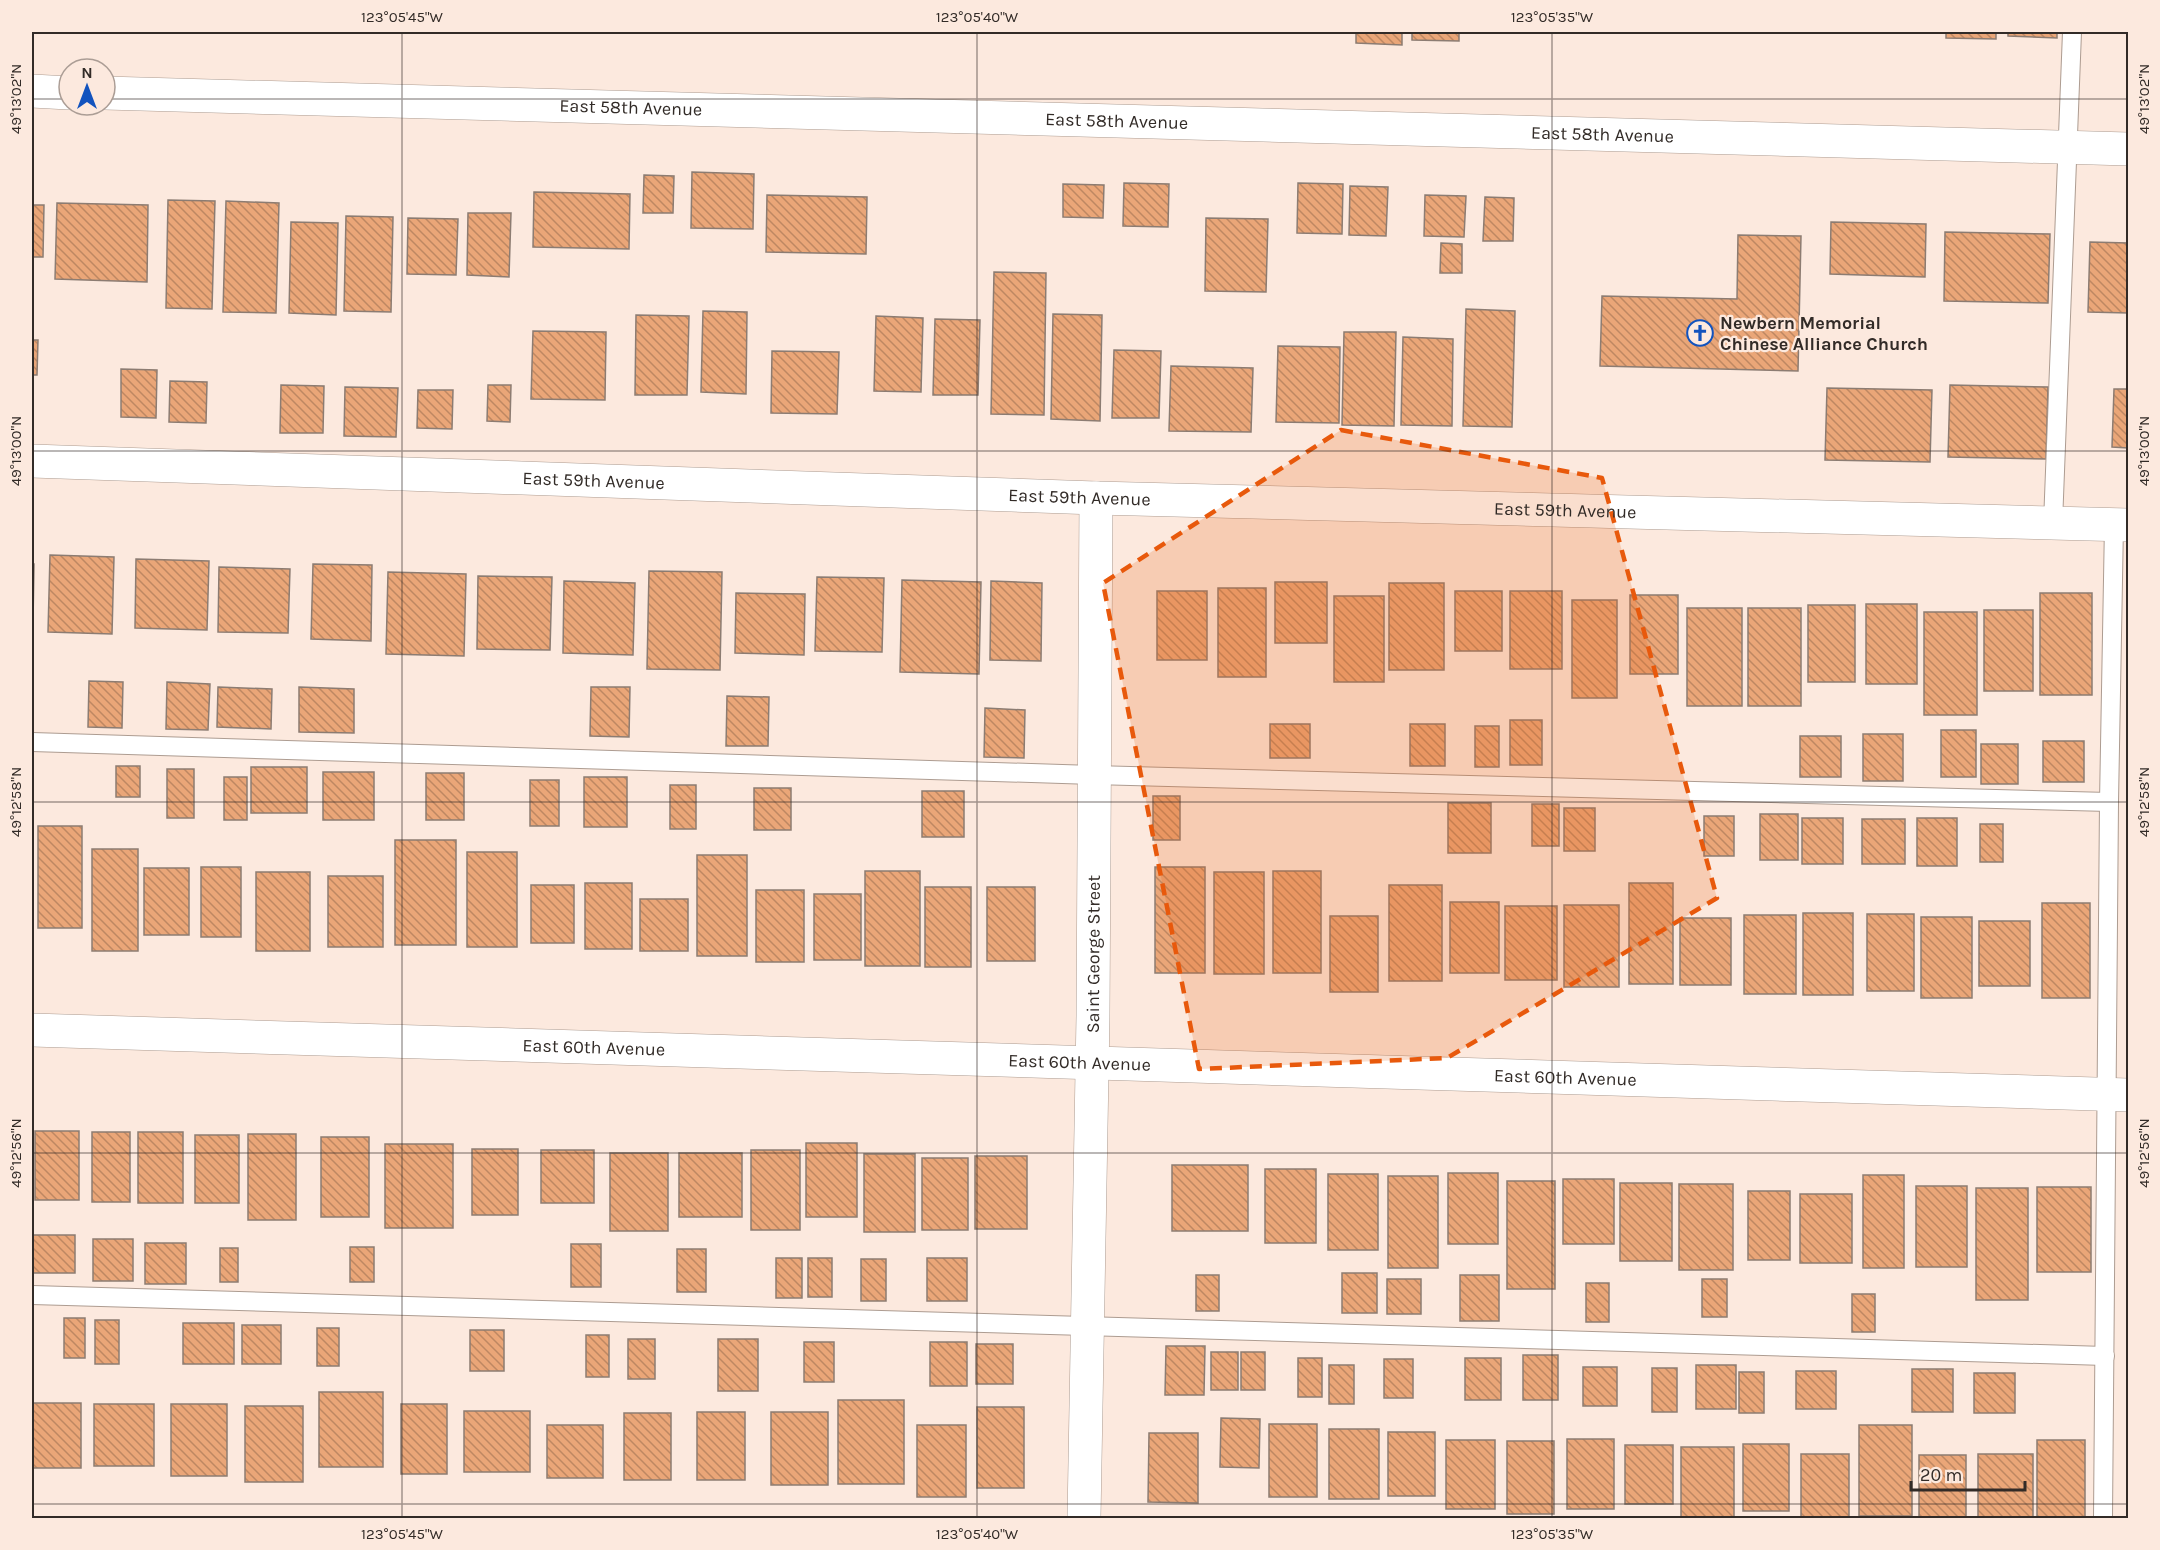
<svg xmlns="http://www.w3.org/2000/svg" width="2160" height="1550" font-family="Karla,sans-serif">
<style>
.building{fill:url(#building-back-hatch);stroke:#8c7c72;stroke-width:1.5}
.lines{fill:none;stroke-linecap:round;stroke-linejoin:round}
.lane-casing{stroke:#ad9c91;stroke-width:20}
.street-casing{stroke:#ad9c91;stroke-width:34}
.lane{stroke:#fff;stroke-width:18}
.street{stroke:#fff;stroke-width:33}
.marked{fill:#e8590c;fill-opacity:0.2;stroke:#e8590c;stroke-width:4.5;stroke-dasharray:12 8;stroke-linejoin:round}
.ticks{fill:none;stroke:#322b27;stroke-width:1.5;stroke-opacity:0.45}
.labels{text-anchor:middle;stroke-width:4.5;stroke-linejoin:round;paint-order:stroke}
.street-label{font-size:18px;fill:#322b27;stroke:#fce9de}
.poi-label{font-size:18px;font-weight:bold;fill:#322b27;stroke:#fce9de;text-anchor:start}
.neatline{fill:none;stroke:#322b27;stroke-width:2}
.ticks-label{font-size:15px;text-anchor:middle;fill:#322b27}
</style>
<defs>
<pattern id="building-back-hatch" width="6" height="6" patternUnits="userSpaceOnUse" patternTransform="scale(1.5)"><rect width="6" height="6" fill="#eaa678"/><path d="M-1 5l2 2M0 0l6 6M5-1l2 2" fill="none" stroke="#be8762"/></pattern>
</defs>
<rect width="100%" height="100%" fill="#fce9de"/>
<g class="building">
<path d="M1356 32H1402V45L1356 43Z"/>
<path d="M1412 32H1459V41L1412 40Z"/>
<path d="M1946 32H1996V39L1946 38Z"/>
<path d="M2008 32H2057V38L2008 36Z"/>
<path d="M692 172 754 174 753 229 691 228Z"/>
<path d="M644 175 674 176 673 213H643Z"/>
<path d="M1124 183 1169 184 1168 227 1123 226Z"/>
<path d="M1298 183 1343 184 1342 234 1297 233Z"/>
<path d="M1063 184 1104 185 1103 218 1063 217Z"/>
<path d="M1350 186 1388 187 1386 236 1349 235Z"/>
<path d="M534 192 630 194 629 249 533 247Z"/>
<path d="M767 195 867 197 866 254 766 252Z"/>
<path d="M1425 195 1466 196 1464 237 1424 236Z"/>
<path d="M1485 197 1514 198 1513 241H1483Z"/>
<path d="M168 200 215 201 212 309 166 308Z"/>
<path d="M226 201 279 203 276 313 223 312Z"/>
<path d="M57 203 148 205 147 282 55 279Z"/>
<path d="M32 205H44L43 257H32Z"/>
<path d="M468 213H511L509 277 467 275Z"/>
<path d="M346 216 393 217 391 312 344 311Z"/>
<path d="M408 218 458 219 456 275 407 274Z"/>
<path d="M1206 218 1268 219 1266 292 1205 291Z"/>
<path d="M291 222 338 223 336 315 289 313Z"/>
<path d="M1831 222 1926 224 1925 277 1830 274Z"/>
<path d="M1945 232 2050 234 2048 303 1944 301Z"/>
<path d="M1738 235 1801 236 1798 371 1600 366 1602 296 1737 299Z"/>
<path d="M2090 242 2128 243V313L2088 312Z"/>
<path d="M1441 243 1462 244V273H1440Z"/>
<path d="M994 272 1046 273 1044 415 991 414Z"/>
<path d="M1466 309 1515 311 1512 427 1463 426Z"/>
<path d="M703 311 747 312 746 394 701 392Z"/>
<path d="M1053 314 1102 315 1100 421 1051 419Z"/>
<path d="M636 315 689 316 687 395H635Z"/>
<path d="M876 316 923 318 921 392 874 391Z"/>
<path d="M935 319 980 320 978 395H933Z"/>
<path d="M533 331 606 332 605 400 531 399Z"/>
<path d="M1344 332H1396L1394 426 1342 425Z"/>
<path d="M1403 337 1453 339 1452 426 1401 425Z"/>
<path d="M32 340H38L37 375H32Z"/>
<path d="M1278 346 1340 347 1339 423 1276 422Z"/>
<path d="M1114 350 1161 351 1159 418H1112Z"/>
<path d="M772 351 839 352 837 414 771 413Z"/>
<path d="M1171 366 1253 368 1251 432 1169 431Z"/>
<path d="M121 369 157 370 156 418 121 417Z"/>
<path d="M170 381 207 382 206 423 169 422Z"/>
<path d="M281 385 324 386 323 433H280Z"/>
<path d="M488 385H511L510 422 487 421Z"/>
<path d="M1950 385 2048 387 2046 459 1948 457Z"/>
<path d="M345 387 398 388 396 437 344 436Z"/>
<path d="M1827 388 1932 390 1930 462 1825 460Z"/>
<path d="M2114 389H2128V448L2112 447Z"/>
<path d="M418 390H453L452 429 417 428Z"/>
<path d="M50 555 114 557 112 634 48 632Z"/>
<path d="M136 559 209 561 207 630 135 628Z"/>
<path d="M32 564H34L33 622H32Z"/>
<path d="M313 564 372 565 371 641 311 639Z"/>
<path d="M219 567 290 569 288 633 218 632Z"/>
<path d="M649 571 722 572 720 670 647 669Z"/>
<path d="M388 572 466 574 464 656 386 654Z"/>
<path d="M478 576 552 577 550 650 477 649Z"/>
<path d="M817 577 884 578 882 652 815 651Z"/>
<path d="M902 580 981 582 979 674 900 672Z"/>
<path d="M564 581 635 583 633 655 563 653Z"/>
<path d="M991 581 1042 583 1041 661 990 660Z"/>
<rect x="1275" y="582" width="52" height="61"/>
<rect x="1389" y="583" width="55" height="87"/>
<rect x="1218" y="588" width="48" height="89"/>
<rect x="1157" y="591" width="50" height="69"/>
<rect x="1455" y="591" width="47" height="60"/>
<rect x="1510" y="591" width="52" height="78"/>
<path d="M736 593 805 594 804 655 735 653Z"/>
<rect x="2040" y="593" width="52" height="102"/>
<rect x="1630" y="595" width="48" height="79"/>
<rect x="1334" y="596" width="50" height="86"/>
<rect x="1572" y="600" width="45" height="98"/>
<rect x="1866" y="604" width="51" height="80"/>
<rect x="1808" y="605" width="47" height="77"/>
<rect x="1687" y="608" width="55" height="98"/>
<rect x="1748" y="608" width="53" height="98"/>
<rect x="1984" y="610" width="49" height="81"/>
<rect x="1924" y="612" width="53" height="103"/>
<path d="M89 681 123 682 122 728 88 727Z"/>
<path d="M167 682 210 684 208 730 166 729Z"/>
<path d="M218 687 272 689 271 729 217 727Z"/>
<path d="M299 687 354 689V733L299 732Z"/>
<path d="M591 687H630L629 737 590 736Z"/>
<path d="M727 696 769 697 768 746H726Z"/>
<path d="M985 708 1025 710 1024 758 984 757Z"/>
<rect x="1510" y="720" width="32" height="45"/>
<rect x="1270" y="724" width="40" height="34"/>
<rect x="1410" y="724" width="35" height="42"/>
<rect x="1475" y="726" width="24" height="41"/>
<rect x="1941" y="730" width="35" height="47"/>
<rect x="1863" y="734" width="40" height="47"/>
<rect x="1800" y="736" width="41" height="41"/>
<rect x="2043" y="741" width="41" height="41"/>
<rect x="1981" y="744" width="37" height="40"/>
<rect x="116" y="766" width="24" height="31"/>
<rect x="251" y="767" width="56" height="46"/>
<rect x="167" y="769" width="27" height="49"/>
<rect x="323" y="772" width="51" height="48"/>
<rect x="426" y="773" width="38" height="47"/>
<rect x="224" y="777" width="23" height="43"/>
<rect x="584" y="777" width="43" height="50"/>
<rect x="530" y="780" width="29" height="46"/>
<rect x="670" y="785" width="26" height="44"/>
<rect x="754" y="788" width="37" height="42"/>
<rect x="922" y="791" width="42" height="46"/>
<rect x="1153" y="796" width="27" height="44"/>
<rect x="1448" y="803" width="43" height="50"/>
<rect x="1532" y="804" width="27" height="42"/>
<rect x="1564" y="808" width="31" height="43"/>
<rect x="1760" y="814" width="38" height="46"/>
<rect x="1704" y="816" width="30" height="40"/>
<rect x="1802" y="818" width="41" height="46"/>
<rect x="1917" y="818" width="40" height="48"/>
<rect x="1862" y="819" width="43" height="45"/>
<rect x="1980" y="824" width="23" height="38"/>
<rect x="38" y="826" width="44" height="102"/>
<rect x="395" y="840" width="61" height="105"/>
<rect x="92" y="849" width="46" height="102"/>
<rect x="467" y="852" width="50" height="95"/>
<rect x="697" y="855" width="50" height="101"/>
<rect x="201" y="867" width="40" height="70"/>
<rect x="1155" y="867" width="50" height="106"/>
<rect x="144" y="868" width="45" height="67"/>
<rect x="865" y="871" width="55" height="95"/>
<rect x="1273" y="871" width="48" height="102"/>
<rect x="256" y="872" width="54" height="79"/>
<rect x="1214" y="872" width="50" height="102"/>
<rect x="328" y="876" width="55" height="71"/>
<rect x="585" y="883" width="47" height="66"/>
<rect x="1629" y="883" width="44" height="101"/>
<rect x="531" y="885" width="43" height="58"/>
<rect x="1389" y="885" width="53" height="96"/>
<rect x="925" y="887" width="46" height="80"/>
<rect x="987" y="887" width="48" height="74"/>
<rect x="756" y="890" width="48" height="72"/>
<rect x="814" y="894" width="47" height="66"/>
<rect x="640" y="899" width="48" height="52"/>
<rect x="1450" y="902" width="49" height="71"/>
<rect x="2042" y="903" width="48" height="95"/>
<rect x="1564" y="905" width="55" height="82"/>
<rect x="1505" y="906" width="52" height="74"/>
<rect x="1803" y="913" width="50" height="82"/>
<rect x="1867" y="914" width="47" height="77"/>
<rect x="1744" y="915" width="52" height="79"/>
<rect x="1330" y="916" width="48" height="76"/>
<rect x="1921" y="917" width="51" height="81"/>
<rect x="1680" y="918" width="51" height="67"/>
<rect x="1979" y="921" width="51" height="65"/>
<rect x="35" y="1131" width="44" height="69"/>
<rect x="92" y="1132" width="38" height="70"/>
<rect x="138" y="1132" width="45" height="71"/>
<rect x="248" y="1134" width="48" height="86"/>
<rect x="195" y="1135" width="44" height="68"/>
<rect x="321" y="1137" width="48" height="80"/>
<rect x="806" y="1143" width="51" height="74"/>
<rect x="385" y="1144" width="68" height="84"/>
<rect x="472" y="1149" width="46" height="66"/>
<rect x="541" y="1150" width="53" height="53"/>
<rect x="751" y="1150" width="49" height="80"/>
<rect x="610" y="1153" width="58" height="78"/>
<rect x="679" y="1153" width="63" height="64"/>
<rect x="864" y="1154" width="51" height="78"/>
<rect x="975" y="1156" width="52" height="73"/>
<rect x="922" y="1158" width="46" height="72"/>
<rect x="1172" y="1165" width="76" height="66"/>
<rect x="1265" y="1169" width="51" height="74"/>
<rect x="1448" y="1173" width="50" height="71"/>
<rect x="1328" y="1174" width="50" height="76"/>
<rect x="1863" y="1175" width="41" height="93"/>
<rect x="1388" y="1176" width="50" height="92"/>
<rect x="1563" y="1179" width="51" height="65"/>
<rect x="1507" y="1181" width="48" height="108"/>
<rect x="1620" y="1183" width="52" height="78"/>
<rect x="1679" y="1184" width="54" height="86"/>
<rect x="1916" y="1186" width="51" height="81"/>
<rect x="2037" y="1187" width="54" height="85"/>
<rect x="1976" y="1188" width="52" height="112"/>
<rect x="1748" y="1191" width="42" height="69"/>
<rect x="1800" y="1194" width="52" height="69"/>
<rect x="33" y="1235" width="42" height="38"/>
<rect x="93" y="1239" width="40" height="42"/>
<rect x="145" y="1243" width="41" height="41"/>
<rect x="571" y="1244" width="30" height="43"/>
<rect x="350" y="1247" width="24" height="35"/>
<rect x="220" y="1248" width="18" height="34"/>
<rect x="677" y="1249" width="29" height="43"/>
<rect x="776" y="1258" width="26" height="40"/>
<rect x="808" y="1258" width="24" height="39"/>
<rect x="927" y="1258" width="40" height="43"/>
<rect x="861" y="1259" width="25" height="42"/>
<rect x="1342" y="1273" width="35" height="40"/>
<rect x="1196" y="1275" width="23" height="36"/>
<rect x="1460" y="1275" width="39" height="46"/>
<rect x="1387" y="1279" width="34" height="35"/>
<rect x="1702" y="1279" width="25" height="38"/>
<rect x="1586" y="1283" width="23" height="39"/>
<rect x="1852" y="1294" width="23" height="38"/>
<rect x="64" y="1318" width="21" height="40"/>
<rect x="95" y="1320" width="24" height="44"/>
<rect x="183" y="1323" width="51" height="41"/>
<rect x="242" y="1325" width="39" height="39"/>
<rect x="317" y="1328" width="22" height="38"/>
<rect x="470" y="1330" width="34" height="41"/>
<rect x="586" y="1335" width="23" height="42"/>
<rect x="628" y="1339" width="27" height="40"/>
<rect x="718" y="1339" width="40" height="52"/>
<rect x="804" y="1342" width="30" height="40"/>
<rect x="930" y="1342" width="37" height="44"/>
<rect x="976" y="1344" width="37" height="40"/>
<path d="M1166 1346H1205L1204 1395H1165Z"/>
<rect x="1211" y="1352" width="27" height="38"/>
<rect x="1241" y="1352" width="24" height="38"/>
<rect x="1523" y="1355" width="35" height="45"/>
<rect x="1298" y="1358" width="24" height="39"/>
<rect x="1465" y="1358" width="36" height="42"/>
<rect x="1384" y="1359" width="29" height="39"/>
<rect x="1329" y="1365" width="25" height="39"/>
<rect x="1696" y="1365" width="40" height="44"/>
<rect x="1583" y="1367" width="34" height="39"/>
<rect x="1652" y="1368" width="25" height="44"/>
<rect x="1912" y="1369" width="41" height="43"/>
<rect x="1796" y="1371" width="40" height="38"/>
<rect x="1739" y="1372" width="25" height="41"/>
<rect x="1974" y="1373" width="41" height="40"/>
<rect x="319" y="1392" width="64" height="75"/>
<rect x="838" y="1400" width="66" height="84"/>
<rect x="32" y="1403" width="49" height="65"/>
<rect x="94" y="1404" width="60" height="62"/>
<rect x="171" y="1404" width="56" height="72"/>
<rect x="401" y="1404" width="46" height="70"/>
<rect x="245" y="1406" width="58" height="76"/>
<rect x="977" y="1407" width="47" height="81"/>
<rect x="464" y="1411" width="66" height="61"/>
<rect x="697" y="1412" width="48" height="68"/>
<rect x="771" y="1412" width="57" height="73"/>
<rect x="624" y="1413" width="47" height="67"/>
<path d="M1221 1418 1260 1419 1259 1468 1220 1467Z"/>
<rect x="1269" y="1424" width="48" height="73"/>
<rect x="547" y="1425" width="56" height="53"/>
<rect x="917" y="1425" width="49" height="72"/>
<rect x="1859" y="1425" width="53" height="91"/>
<rect x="1329" y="1429" width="50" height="70"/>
<rect x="1388" y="1432" width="47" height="64"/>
<path d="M1149 1433H1198V1503L1148 1502Z"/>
<rect x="1567" y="1439" width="47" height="70"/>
<rect x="1446" y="1440" width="49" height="69"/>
<rect x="2037" y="1440" width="48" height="77"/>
<rect x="1507" y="1441" width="47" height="73"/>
<rect x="1743" y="1444" width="46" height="67"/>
<rect x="1625" y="1445" width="48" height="59"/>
<rect x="1681" y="1447" width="53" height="71"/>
<rect x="1801" y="1454" width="48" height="64"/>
<rect x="1978" y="1454" width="55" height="64"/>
<rect x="1919" y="1455" width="47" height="63"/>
</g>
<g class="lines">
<g class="lane-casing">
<g id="lane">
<path d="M2053 523 2072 32"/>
<path d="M32 742 1093 775 2109 802"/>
<path d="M32 1295 2105 1356"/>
<path d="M2103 1518 2109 802 2114 524"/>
</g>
</g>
<g class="street-casing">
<g id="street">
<path d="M32 91 69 93"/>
<path id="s1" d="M105 93 2128 149"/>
<path id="s2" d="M32 461 1096 498 2128 525"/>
<path id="s3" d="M32 1030 2128 1095"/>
<path id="s4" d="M1084 1518 1093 1016 1096 498"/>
</g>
</g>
<use href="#lane" class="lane"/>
<use href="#street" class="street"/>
</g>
<path class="marked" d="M1341 430 1602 478 1717 898 1447 1058 1199 1069 1103 583Z"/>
<path class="ticks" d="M402 32V1518M977 32V1518M1552 32V1518M2127 32V1518M32 99H69M105 99H2128M32 451H2128M32 802H2128M32 1153H2128M32 1504H2128"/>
<defs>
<g id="church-ring" transform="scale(1.35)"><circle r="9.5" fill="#fce9de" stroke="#1253be" stroke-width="1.5"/><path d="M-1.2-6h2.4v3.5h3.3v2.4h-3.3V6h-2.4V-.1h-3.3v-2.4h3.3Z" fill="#1253be"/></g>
</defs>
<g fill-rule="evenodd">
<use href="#church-ring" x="1700" y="333"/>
</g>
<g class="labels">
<g class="street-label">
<text dy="6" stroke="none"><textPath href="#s1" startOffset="526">East 58th Avenue</textPath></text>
<text dy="6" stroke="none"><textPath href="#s1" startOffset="1012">East 58th Avenue</textPath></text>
<text dy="6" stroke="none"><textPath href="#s1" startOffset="1498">East 58th Avenue</textPath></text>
<text dy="6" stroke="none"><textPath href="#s2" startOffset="562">East 59th Avenue</textPath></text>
<text dy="6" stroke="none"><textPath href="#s2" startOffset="1048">East 59th Avenue</textPath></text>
<text dy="6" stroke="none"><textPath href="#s2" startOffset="1534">East 59th Avenue</textPath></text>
<text dy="6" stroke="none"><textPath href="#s4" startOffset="564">Saint George Street</textPath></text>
<text dy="6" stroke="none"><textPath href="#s3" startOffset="562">East 60th Avenue</textPath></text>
<text dy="6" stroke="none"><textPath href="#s3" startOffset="1048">East 60th Avenue</textPath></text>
<text dy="6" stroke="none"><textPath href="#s3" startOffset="1534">East 60th Avenue</textPath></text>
</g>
<g class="poi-label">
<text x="1720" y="329">Newbern Memorial<tspan x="1720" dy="21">Chinese Alliance Church</tspan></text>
</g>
</g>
<rect width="2160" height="1550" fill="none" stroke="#fce9de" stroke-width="66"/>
<g transform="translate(87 87)"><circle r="28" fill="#fce9de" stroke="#ab9d95" stroke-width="1.5"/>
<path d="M0-4.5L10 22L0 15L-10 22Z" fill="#1253be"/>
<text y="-9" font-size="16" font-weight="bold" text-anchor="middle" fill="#322b27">N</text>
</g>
<path d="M1911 1481v9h114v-9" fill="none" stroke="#322b27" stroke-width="3"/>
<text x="1920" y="1481" font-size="18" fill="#322b27" stroke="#fce9de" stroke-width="4.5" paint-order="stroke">20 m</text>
<rect x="33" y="33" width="2094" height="1484" class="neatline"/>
<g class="ticks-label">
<text x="402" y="22">123°05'45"W</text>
<text x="977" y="22">123°05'40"W</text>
<text x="1552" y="22">123°05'35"W</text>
<text transform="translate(16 99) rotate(-90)" y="5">49°13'02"N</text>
<text transform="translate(2144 99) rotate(-90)" y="5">49°13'02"N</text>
<text transform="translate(16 451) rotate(-90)" y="5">49°13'00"N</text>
<text transform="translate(2144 451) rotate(-90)" y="5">49°13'00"N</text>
<text transform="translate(16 802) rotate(-90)" y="5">49°12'58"N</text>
<text transform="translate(2144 802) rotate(-90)" y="5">49°12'58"N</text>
<text transform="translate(16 1153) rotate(-90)" y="5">49°12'56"N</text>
<text transform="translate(2144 1153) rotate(-90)" y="5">49°12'56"N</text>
<text x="402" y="1539">123°05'45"W</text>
<text x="977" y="1539">123°05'40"W</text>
<text x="1552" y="1539">123°05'35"W</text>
</g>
</svg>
